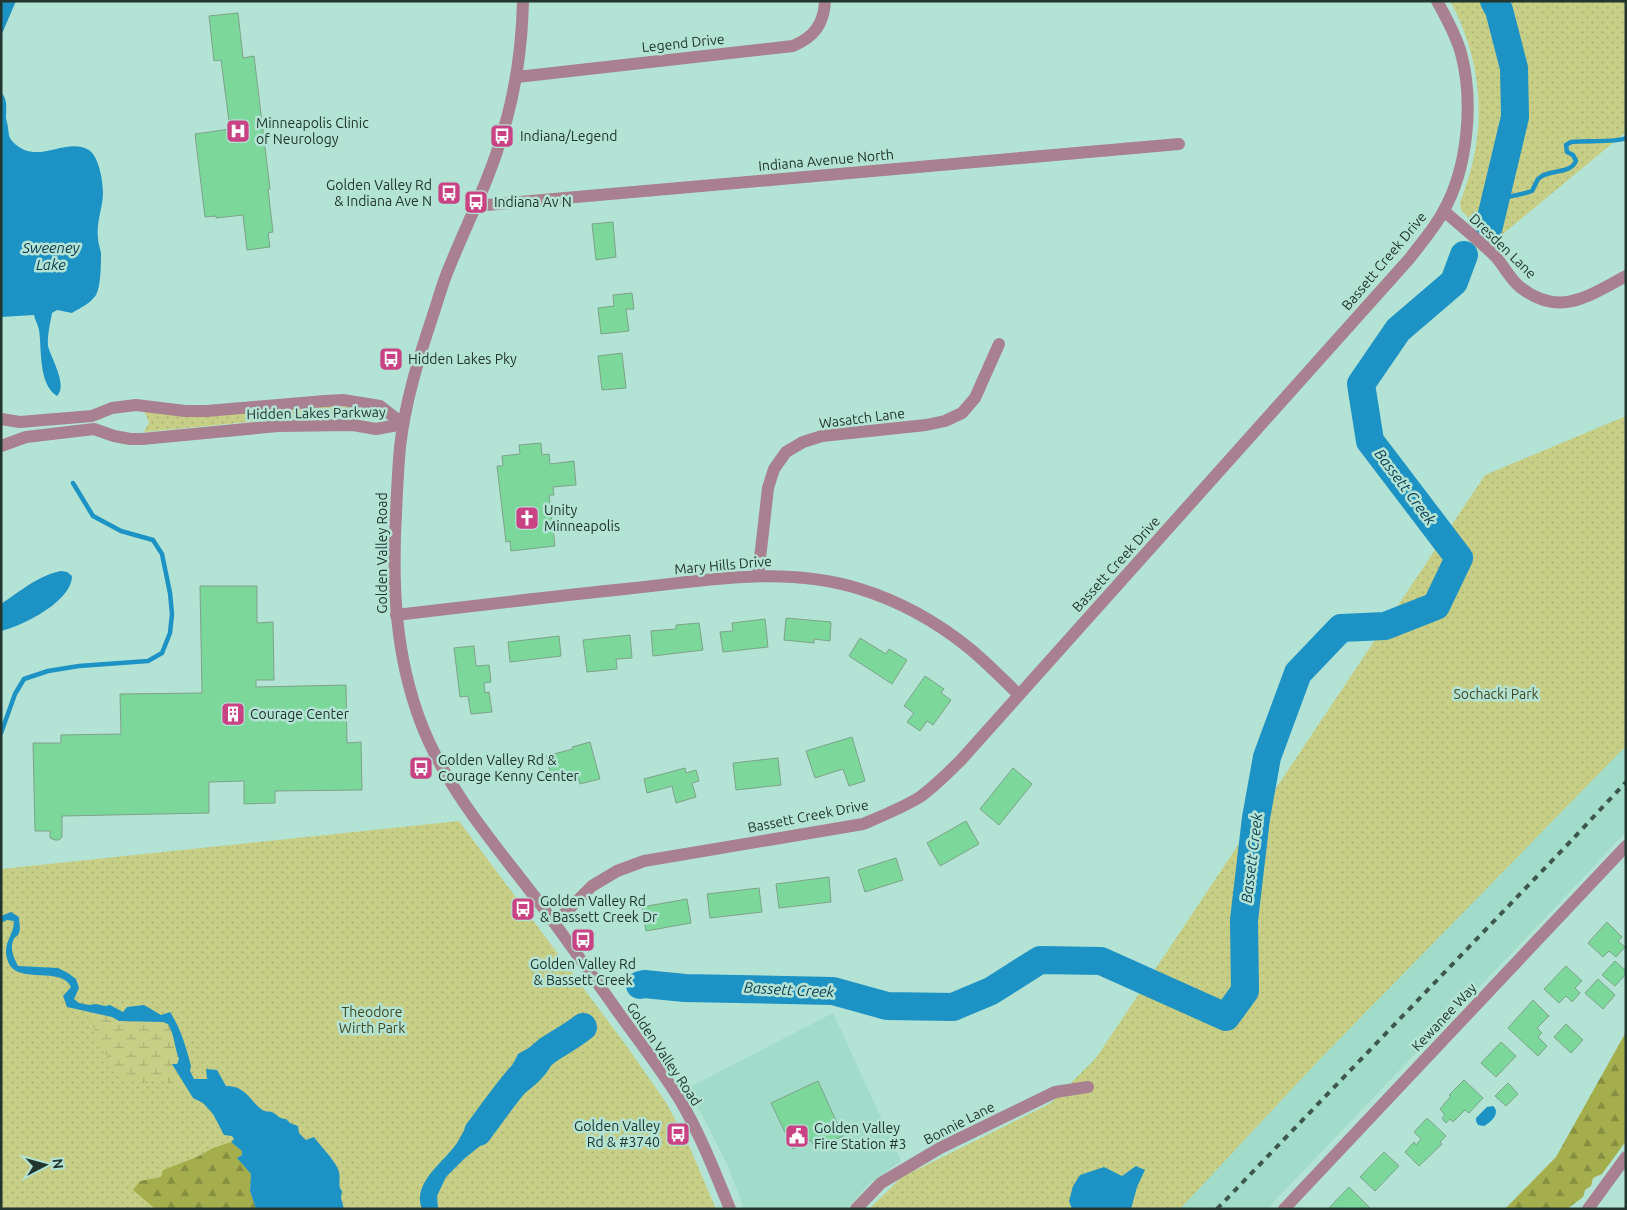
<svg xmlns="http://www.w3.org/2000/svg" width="1627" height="1210" font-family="Ubuntu,sans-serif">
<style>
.built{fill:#a1dbc9}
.green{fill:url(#green-dots)}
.forest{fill:url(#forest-firs)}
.wetland{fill:url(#wetland-marsh)}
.water{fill:#1d92c5}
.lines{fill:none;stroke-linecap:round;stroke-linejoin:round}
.stream{stroke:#1d92c5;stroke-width:4.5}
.river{stroke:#1d92c5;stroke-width:28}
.building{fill:#7cd79b;stroke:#7ea289}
.minor{stroke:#a98090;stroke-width:12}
.rail{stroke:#3e564e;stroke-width:4;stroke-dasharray:6 6;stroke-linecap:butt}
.labels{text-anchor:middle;stroke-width:5;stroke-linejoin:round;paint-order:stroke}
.street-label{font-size:14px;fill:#22352f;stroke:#b3e3d4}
.poi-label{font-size:14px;fill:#22352f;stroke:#b3e3d4;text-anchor:start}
.park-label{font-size:14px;fill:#454921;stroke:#b3e3d4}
.water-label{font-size:15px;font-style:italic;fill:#0c3a50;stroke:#b3e3d4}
</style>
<defs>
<pattern id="green-dots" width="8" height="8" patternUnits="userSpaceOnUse" patternTransform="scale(1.25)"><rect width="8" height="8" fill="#c7cf87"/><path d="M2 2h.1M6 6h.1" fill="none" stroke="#abb275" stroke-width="1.8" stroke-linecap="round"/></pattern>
<pattern id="forest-firs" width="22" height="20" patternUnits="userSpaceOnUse" patternTransform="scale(1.25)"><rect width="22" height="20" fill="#a5ae4c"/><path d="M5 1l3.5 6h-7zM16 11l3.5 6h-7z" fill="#868e40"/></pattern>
<pattern id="wetland-marsh" width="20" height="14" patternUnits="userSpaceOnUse" patternTransform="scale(1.25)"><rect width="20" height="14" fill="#c7cf87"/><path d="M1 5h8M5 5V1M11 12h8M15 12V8" fill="none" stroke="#abb275"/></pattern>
</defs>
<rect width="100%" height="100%" fill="#b3e3d4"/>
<g class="built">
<path d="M1626 725V832L1546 917 1267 1209H1165Z"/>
<path d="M833 1013 901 1161 869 1184 847 1209H744L728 1166 701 1113 686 1089Z"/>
</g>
<g class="green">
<path d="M1450 1H1626V132L1492 243 1461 210 1460 203C1466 186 1472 169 1475 151 1485 101 1475 46 1450 1Z"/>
<path d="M333 405 374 411 375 415 372 417 332 414 144 432 149 422 144 411Z"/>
<path d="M1626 416V746L1318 1061 1180 1209H869L902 1177 1051 1103 1096 1058 1485 475Z"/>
<path d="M459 821 628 1048 667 1104 690 1148 716 1209H1V869Z"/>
</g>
<g class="forest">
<path d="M1626 1032V1141L1602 1174 1593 1178 1591 1186 1585 1190 1583 1197 1567 1209H1505L1556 1157Z"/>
<path d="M231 1142 242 1151V1155L238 1158 251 1174 250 1191 256 1209H153V1207L133 1190 140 1181 161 1177 163 1170 197 1157 213 1148Z"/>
</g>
<path class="wetland" d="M89 1012 112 1017 119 1021 163 1022 168 1024 174 1035V1047L179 1059 177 1064H172L179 1073 184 1086 174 1088 162 1077 156 1078 147 1083 125 1078 117 1073 97 1039Z"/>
<g class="water">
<path d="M1 1H16L1 36Z"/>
<path d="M1 92C8 100 6 107 6 117 6 121 8 124 8 128 9 133 8 137 13 142 37 167 65 136 89 150 99 157 103 181 103 193 103 207 96 222 98 238 98 243 100 248 101 253 101 263 101 286 96 295 91 303 80 308 72 313L57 310 52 313C50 324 47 336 48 346 51 358 68 385 57 396 38 384 42 349 39 330 38 325 35 320 34 315L1 317Z"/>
<path d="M61 571 67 572 72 576C72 601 23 626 1 631V604C21 591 37 576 61 571Z"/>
<path d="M11 912 19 917C19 922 21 928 19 933 17 938 17 934 14 939 9 948 14 958 18 966L58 968 68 973 76 979 79 988 74 999 79 1003 89 1005 96 1004 105 1006 110 1005 123 1012 127 1007 144 1005 161 1015 170 1012C181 1029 186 1047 191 1066L190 1071 194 1079H207L206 1069 217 1070 226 1086C245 1086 248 1098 261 1109 264 1112 268 1111 272 1112 278 1115 279 1119 286 1119L290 1123 298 1126 299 1133 306 1140 314 1137C321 1147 337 1162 339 1172 341 1180 337 1185 342 1191L341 1198 344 1209H256L250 1191 251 1174 237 1158 242 1155V1151L231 1142 234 1139 232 1136 224 1135 213 1114 203 1103 193 1098 172 1064H177L179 1059C174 1046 175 1036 168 1024L163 1022 119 1021 112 1017 67 1007 63 996 71 987C61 966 19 984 9 964 0 944 14 937 14 921L7 920 1 923V916Z"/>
<path d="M579 1022 588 1031 573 1046 554 1058C548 1078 528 1090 513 1103L500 1092 504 1085 506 1073 510 1070 518 1054 534 1045 571 1028Z"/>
<path d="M497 1099 505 1105 492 1122 485 1142 465 1158 446 1177 437 1196 438 1209H422C412 1184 441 1164 454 1147 460 1140 462 1131 469 1125 473 1122 479 1121 483 1117 488 1112 493 1105 497 1099Z"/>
<path d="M1493 1106C1501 1113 1491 1122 1484 1126L1478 1125 1476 1121V1118L1487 1107Z"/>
<path d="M1136 1166 1145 1170 1137 1187 1131 1209H1072L1069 1201 1073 1186 1080 1175 1104 1167 1122 1176Z"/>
</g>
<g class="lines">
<g class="stream">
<path d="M1495 202C1507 195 1519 196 1532 191L1538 179 1542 176C1553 170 1571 173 1576 161L1573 155 1567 152 1566 145 1571 142C1585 140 1615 143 1626 138"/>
<path d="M1 733 15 694 24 679 48 671 79 666 148 661 162 653 170 633 172 614 170 593 162 554 153 540 121 531 93 516 73 483"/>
</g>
<g class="river">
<path d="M1489 226 1515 117 1514 68 1499 10 1494 1"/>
<path d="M640 985 644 984 685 988 833 991 887 1006 953 1007 991 991 1040 960 1101 961 1226 1017 1245 991 1244 920 1256 818 1267 757 1298 673 1341 628 1385 626 1436 606 1459 558 1370 441 1361 384 1398 330 1454 282 1464 255"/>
<path d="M478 1132C499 1104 520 1072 548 1050 560 1042 572 1036 583 1027"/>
</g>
</g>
<g class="building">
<path d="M238 13 243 58 254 56 270 189H268L273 232 268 233 270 247 247 250 243 215 216 218V216L205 217 195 134 230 129 221 60 214 61 209 16Z"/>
<path d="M613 222 616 257 596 260 592 224Z"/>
<path d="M632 293 634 309H626L629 331 601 334 598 308 614 306 613 295Z"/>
<path d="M622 353 626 388 602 390 598 356Z"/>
<path d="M541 443 542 455 549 454 550 464 574 461 576 485 553 487 554 495H549L555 546 511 551 510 541 506 542 497 466H503L502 456 520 454 519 445Z"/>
<path d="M200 586H257V623L273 622 274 680H256V687L346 685 347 743 361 742 362 790 275 791V803L244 804V781L209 782V813L62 816V837L59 840H55L50 838V831H35L33 743H61V735L121 734 120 694 202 693Z"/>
<path d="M786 618 831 622 830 641 814 639V643L784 640Z"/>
<path d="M765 619 768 647 723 652 720 632 733 631 732 623Z"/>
<path d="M699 623 703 650 653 656 651 631 676 629V625Z"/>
<path d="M630 635 632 658 616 659 617 669 587 672 583 640Z"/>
<path d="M559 636 561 656 510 662 508 642Z"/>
<path d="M860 638 886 654 889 649 907 660 892 684 849 656Z"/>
<path d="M474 646 476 666 489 665 491 682 484 683 485 693 489 692 492 712 471 714 468 696 460 697 454 648Z"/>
<path d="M925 676 944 689 941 693 951 700 933 725 927 721 920 731 907 722 914 713 904 706Z"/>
<path d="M852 737 865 781 849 786 843 769 815 778 806 751Z"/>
<path d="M590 742 600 779 580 784 576 772 552 779 546 756 573 749 572 747Z"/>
<path d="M778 758 781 785 736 790 733 763Z"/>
<path d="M685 768 686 773 696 770 699 781 692 783 696 797 676 803 672 786 647 793 644 779Z"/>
<path d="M1013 768 1032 784 999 825 980 809Z"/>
<path d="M966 821 979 844 940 866 927 843Z"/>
<path d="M896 858 903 880 865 892 858 870Z"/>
<path d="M829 877 831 902 779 908 776 884Z"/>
<path d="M759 888 762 912 710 918 707 894Z"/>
<path d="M687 899 691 923 646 931 642 907Z"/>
<path d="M1607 922 1622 937 1618 941 1625 947 1616 957 1609 951 1603 957 1588 943Z"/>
<path d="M1615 961 1626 971V974L1615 986 1602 975Z"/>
<path d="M1566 966 1582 981 1575 988 1580 993 1572 1002 1566 996 1559 1003 1544 989Z"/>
<path d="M1598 979 1615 995 1603 1009 1585 993Z"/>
<path d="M1533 1000 1549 1016 1537 1028 1542 1033 1538 1037 1547 1046 1538 1056 1508 1028Z"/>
<path d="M1566 1024 1583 1040 1571 1053 1554 1037Z"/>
<path d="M1501 1042 1516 1056 1496 1077 1481 1063Z"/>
<path d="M1464 1080 1483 1098 1469 1113 1465 1110 1453 1122 1450 1119 1446 1123 1442 1118 1445 1115 1440 1109 1451 1096 1449 1095Z"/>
<path d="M818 1081 843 1136 815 1149 811 1140 793 1149 771 1103Z"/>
<path d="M1508 1083 1518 1094 1506 1106 1495 1096Z"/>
<path d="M1427 1118 1446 1136 1440 1142 1442 1144 1419 1166 1405 1152 1414 1142 1416 1145 1421 1139 1414 1132Z"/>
<path d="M1384 1152 1399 1166 1375 1191 1360 1177Z"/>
<path d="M1349 1187 1371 1209H1328Z"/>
</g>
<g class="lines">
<g class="minor">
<path d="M523 1C522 46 516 89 503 132 490 179 467 223 449 268 442 284 438 301 432 318 418 360 405 403 400 447 398 469 397 491 396 513 392 584 395 655 421 723 447 791 498 848 541 905 565 937 588 970 611 1002 634 1035 659 1066 680 1100 700 1134 715 1172 730 1209"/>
<path d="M517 77 793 46C814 37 824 24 825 1"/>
<path d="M475 206 1179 144"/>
<path d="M1444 211C1461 226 1480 241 1496 257 1504 266 1510 279 1520 287 1559 318 1589 296 1626 276"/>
<path d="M1 419 20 422 92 416 112 408 136 405 185 411H207L325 401 343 400 380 406 403 424"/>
<path d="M1 446 26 437 94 429 114 436 130 439H142L278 426 353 425 376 429 403 424"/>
<path d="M758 576 768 488 774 469 786 452 803 442 822 436 926 425 945 421 962 413 975 398 999 344"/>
<path d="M396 615C472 606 548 597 625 589 705 581 782 565 860 589 899 601 938 623 969 648 987 663 1003 679 1019 695"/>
<path d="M555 923 592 886 617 871 644 861 863 824C882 816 902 808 920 797 935 786 948 773 961 760L1410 258C1421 243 1434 229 1443 212 1468 168 1474 102 1461 53 1456 35 1446 17 1437 1"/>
<path d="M856 1209 881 1183 940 1148 1055 1092 1088 1087"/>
<path d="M1284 1209 1626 846"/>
<path d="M1588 1209 1626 1157"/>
</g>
<path class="rail" d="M1217 1209 1570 842 1626 782"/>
</g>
<defs>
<g id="hospital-square" transform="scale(1.25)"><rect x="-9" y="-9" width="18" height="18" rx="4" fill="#c84284" stroke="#b3e3d4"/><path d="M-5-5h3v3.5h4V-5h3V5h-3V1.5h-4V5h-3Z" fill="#fff"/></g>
<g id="bus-square" transform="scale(1.25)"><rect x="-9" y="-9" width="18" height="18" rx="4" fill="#c84284" stroke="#b3e3d4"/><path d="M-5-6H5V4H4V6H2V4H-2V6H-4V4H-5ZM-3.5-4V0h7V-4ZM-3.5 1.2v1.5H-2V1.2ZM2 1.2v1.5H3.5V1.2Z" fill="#fff"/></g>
<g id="church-square" transform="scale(1.25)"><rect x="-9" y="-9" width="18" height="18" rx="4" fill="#c84284" stroke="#b3e3d4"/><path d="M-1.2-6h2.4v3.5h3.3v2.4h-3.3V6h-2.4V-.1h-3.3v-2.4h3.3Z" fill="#fff"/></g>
<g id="building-square" transform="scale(1.25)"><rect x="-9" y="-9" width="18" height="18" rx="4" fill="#c84284" stroke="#b3e3d4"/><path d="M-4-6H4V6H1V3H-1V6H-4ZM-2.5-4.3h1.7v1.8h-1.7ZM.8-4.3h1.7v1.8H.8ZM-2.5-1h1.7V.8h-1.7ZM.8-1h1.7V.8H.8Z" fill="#fff"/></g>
<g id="civic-square" transform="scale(1.25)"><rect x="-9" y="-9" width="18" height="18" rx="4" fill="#c84284" stroke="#b3e3d4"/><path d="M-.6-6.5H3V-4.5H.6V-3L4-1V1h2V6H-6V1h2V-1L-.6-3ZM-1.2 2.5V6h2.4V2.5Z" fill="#fff"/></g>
</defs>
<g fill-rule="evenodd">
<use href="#hospital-square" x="238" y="131"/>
<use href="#bus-square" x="502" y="136"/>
<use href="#bus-square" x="449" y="193"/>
<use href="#bus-square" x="476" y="202"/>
<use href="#bus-square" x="391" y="359"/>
<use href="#church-square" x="527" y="518"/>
<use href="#building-square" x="233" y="714"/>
<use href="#bus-square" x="421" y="768"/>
<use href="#bus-square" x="523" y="909"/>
<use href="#bus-square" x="583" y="940"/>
<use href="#bus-square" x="678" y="1134"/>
<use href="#civic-square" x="797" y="1136"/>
</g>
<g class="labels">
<g class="street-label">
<text transform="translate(683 43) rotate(-6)" y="5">Legend Drive</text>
<text transform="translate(826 160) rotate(-5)" y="5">Indiana Avenue North</text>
<text transform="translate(1503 246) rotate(44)" y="5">Dresden Lane</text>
<text transform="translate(1384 261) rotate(-50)" y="5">Bassett Creek Drive</text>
<text transform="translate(316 413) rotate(-1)" y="5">Hidden Lakes Parkway</text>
<text transform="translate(862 418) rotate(-7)" y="5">Wasatch Lane</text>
<text transform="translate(382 553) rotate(-90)" y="5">Golden Valley Road</text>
<text transform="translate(1116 564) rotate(-48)" y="5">Bassett Creek Drive</text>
<text transform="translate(723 565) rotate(-5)" y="5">Mary Hills Drive</text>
<text transform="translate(808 816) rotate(-11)" y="5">Bassett Creek Drive</text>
<text transform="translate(1444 1017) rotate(-47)" y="5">Kewanee Way</text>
<text transform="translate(664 1054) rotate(56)" y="5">Golden Valley Road</text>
<text transform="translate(959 1123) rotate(-27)" y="5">Bonnie Lane</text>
</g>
<g class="poi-label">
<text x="256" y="128">Minneapolis Clinic<tspan x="256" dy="16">of Neurology</tspan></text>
<text x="520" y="141">Indiana/Legend</text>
<text x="432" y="190" text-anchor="end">Golden Valley Rd<tspan x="432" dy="16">&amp; Indiana Ave N</tspan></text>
<text x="494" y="207">Indiana Av N</text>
<text x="408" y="364">Hidden Lakes Pky</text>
<text x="544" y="515">Unity<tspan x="544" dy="16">Minneapolis</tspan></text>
<text x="250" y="719">Courage Center</text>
<text x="438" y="765">Golden Valley Rd &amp;<tspan x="438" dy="16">Courage Kenny Center</tspan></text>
<text x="540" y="906">Golden Valley Rd<tspan x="540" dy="16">&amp; Bassett Creek Dr</tspan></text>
<text x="583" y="969" text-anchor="middle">Golden Valley Rd<tspan x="583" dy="16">&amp; Bassett Creek</tspan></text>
<text x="660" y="1131" text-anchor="end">Golden Valley<tspan x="660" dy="16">Rd &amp; #3740</tspan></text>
<text x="814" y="1133">Golden Valley<tspan x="814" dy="16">Fire Station #3</tspan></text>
</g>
<g class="park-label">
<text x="1496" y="699">Sochacki Park</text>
<text x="372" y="1017">Theodore<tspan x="372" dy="16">Wirth Park</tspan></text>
</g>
<g class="water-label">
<text x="51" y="253">Sweeney<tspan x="51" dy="17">Lake</tspan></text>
<text transform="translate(1405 487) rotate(53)" y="5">Bassett Creek</text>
<text transform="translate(1252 858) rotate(-83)" y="5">Bassett Creek</text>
<text transform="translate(789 990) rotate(3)" y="5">Bassett Creek</text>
</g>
</g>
<rect width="1627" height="1210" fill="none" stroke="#22352f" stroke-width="5"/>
<g transform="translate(45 1165) rotate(84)" stroke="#b3e3d4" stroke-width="4" paint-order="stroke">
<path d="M0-4L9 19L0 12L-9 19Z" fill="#22352f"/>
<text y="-8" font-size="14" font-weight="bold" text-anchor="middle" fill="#22352f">N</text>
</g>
</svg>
